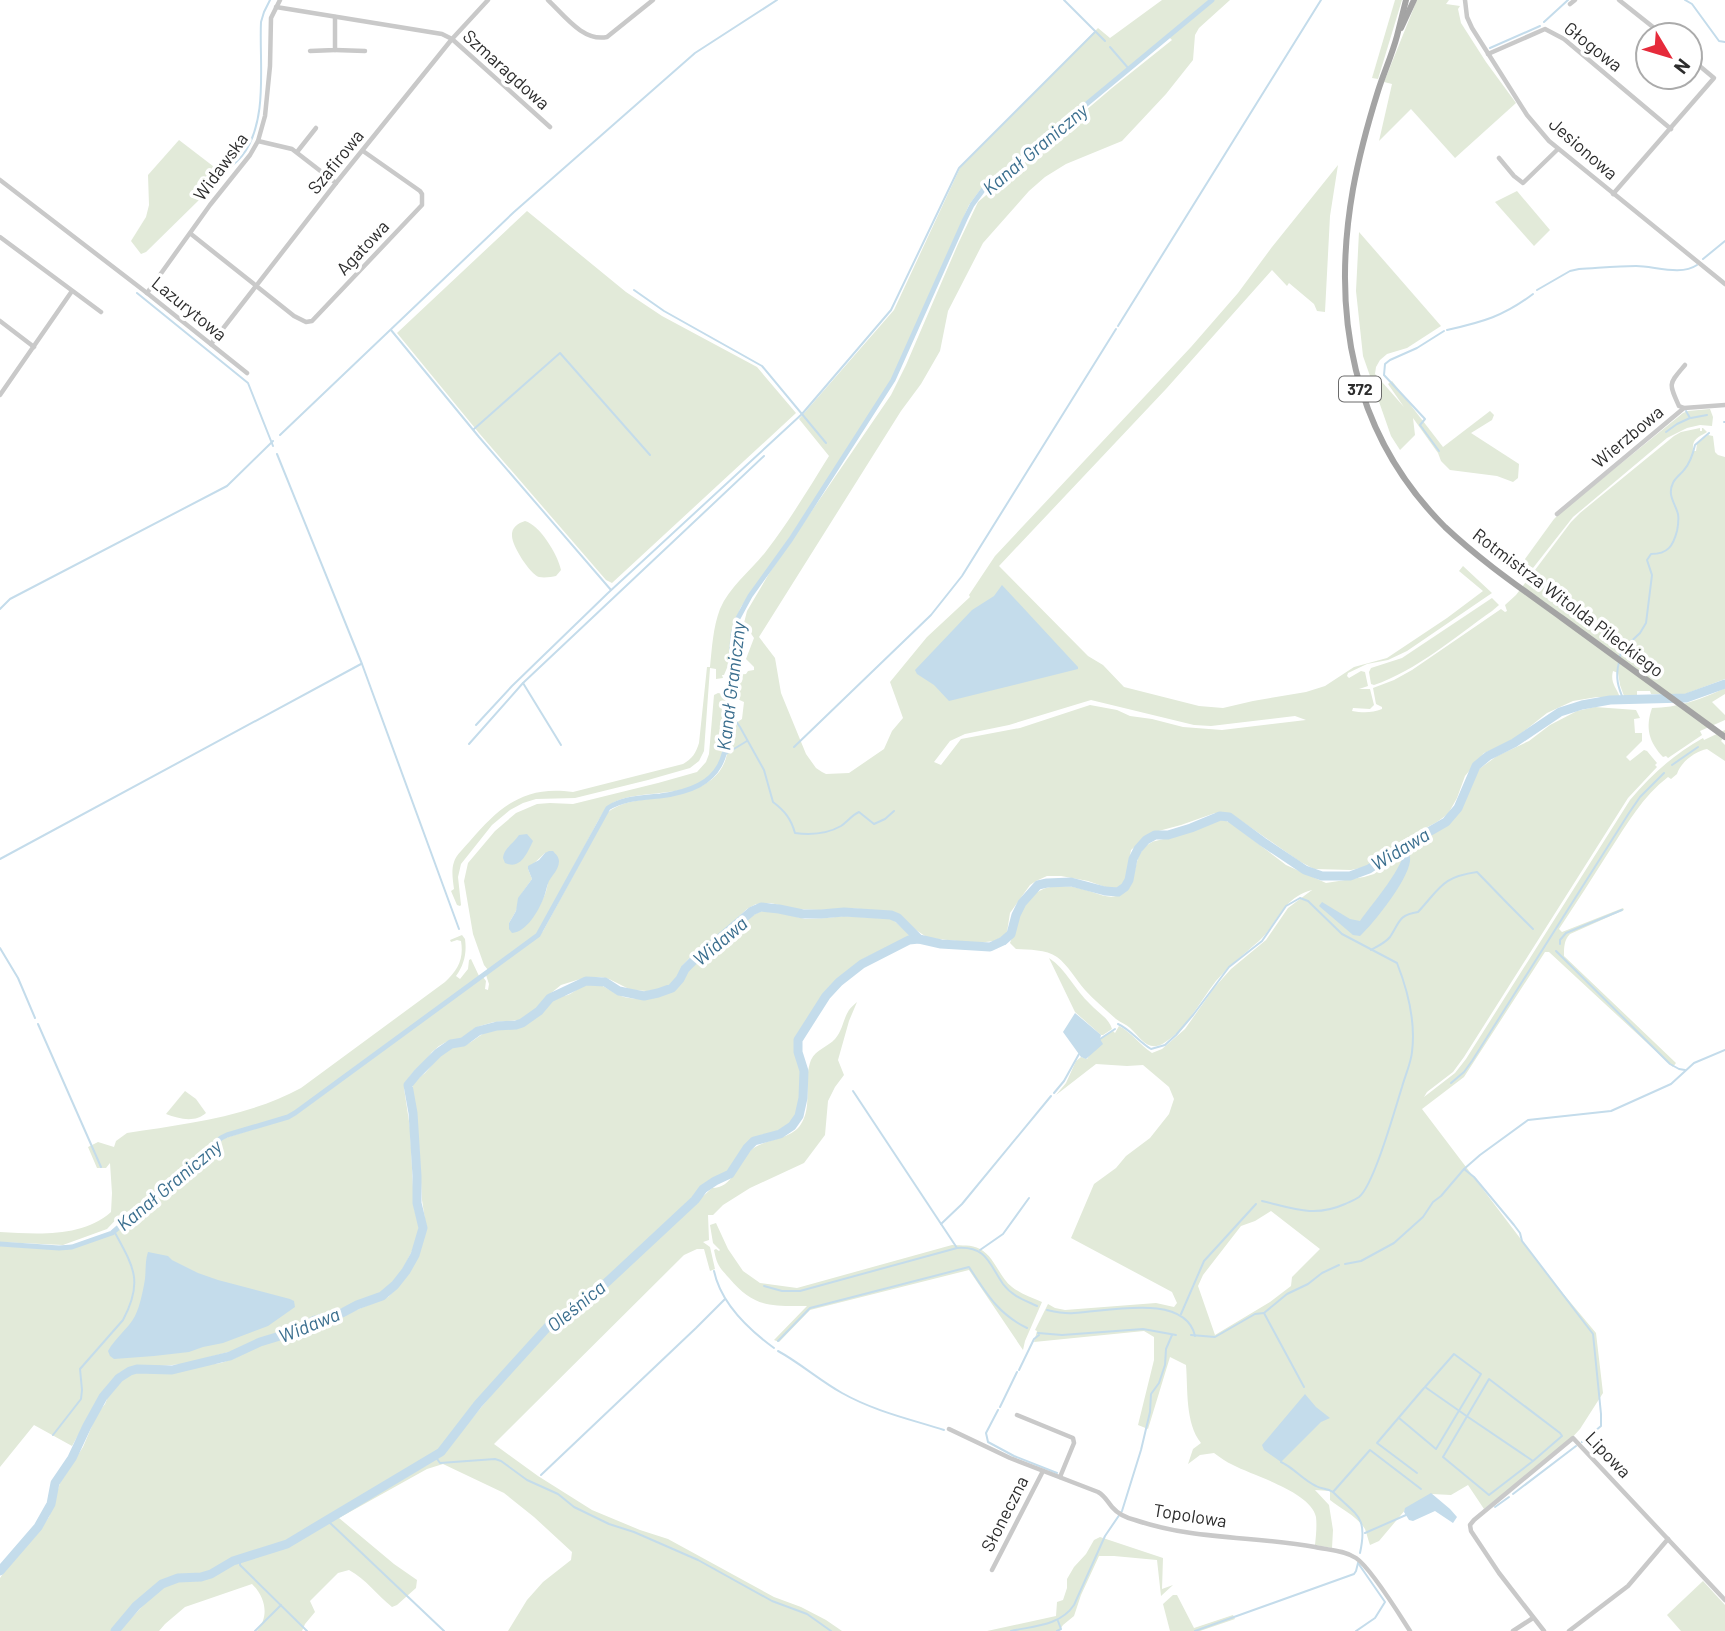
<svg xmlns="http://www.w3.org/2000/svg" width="1725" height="1631" font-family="Barlow,sans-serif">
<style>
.green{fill:#e2ead9;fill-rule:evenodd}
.water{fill:#c4dceb}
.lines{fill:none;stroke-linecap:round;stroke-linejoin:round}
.stream{stroke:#c4dceb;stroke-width:2}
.canal{stroke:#c4dceb;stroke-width:5}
.river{stroke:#c4dceb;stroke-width:9}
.minor{stroke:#c9c9c9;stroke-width:4.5}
.major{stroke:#a4a4a4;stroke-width:6}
.labels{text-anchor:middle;stroke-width:7;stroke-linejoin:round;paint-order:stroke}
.shield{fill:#fff;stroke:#6b6b6b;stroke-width:2}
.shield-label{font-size:16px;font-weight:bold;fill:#2c2c2c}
.street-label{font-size:18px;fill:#2c2c2c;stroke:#fff}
.water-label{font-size:19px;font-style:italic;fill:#3a6e8e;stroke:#fff}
</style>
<rect width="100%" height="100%" fill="#fff"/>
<g class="green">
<path d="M1162 0H1230L1199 28 1195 35 1193 60 1166 94 1122 141 1066 164 1045 177 1029 191 983 243 948 311 940 351 921 384 901 411 759 637 775 658 781 693 806 754 816 768 822 772 826 774 849 773 884 749 892 731 903 718 890 682 927 637 970 597 969 595 995 556 1191 347 1238 293 1272 247 1338 165 1330 216 1325 312 1317 311 1314 304 1289 283 1287 286 1272 270 1166 389 999 566 1088 656 1103 665 1124 687 1199 706 1223 708 1253 701 1306 692 1325 686 1354 667 1387 658 1447 618 1483 591 1459 571 1463 566 1492 593 1407 651 1388 660 1367 664 1348 673 1347 676 1349 678 1361 671 1365 672 1368 686 1359 689H1370L1374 705 1370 709 1353 708 1352 711C1363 713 1372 713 1382 709V707L1376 704 1373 688 1394 680 1412 670 1501 609 1505 612 1507 611 1505 605 1516 595 1531 575 1536 579 1539 574 1535 570 1571 522 1580 513 1674 436 1681 432 1700 428V431H1702V428H1703L1707 432C1697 438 1692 439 1693 451H1696L1697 444 1708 435 1713 436 1715 452 1718 455 1725 457V679L1685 694H1651L1650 691H1637V695L1624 696 1620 685 1618 673 1613 671C1610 682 1616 687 1620 697H1597L1573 701 1547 713 1509 743 1484 753 1465 776 1457 798 1448 814 1437 822 1401 841 1373 864 1365 867 1351 870 1314 869 1299 861 1240 820 1227 813H1215L1181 825 1151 833 1131 850 1127 873 1124 883 1119 887 1114 889 1108 888 1088 881 1061 876H1047L1036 881 1030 885 1010 913 1007 932 1002 937 994 941 977 943 928 938 910 926 897 914 892 912 850 908 820 910 795 909 771 903 756 904 747 909 714 939 692 955 683 965 676 980 669 985 660 989 647 991 631 990 609 979 601 977H590L577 980 561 985 545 998 536 1010 521 1020 494 1022 480 1026 472 1030 464 1038 446 1042 439 1046 432 1052 420 1068 416 1069 410 1076 404 1088 410 1128 414 1208 419 1227 418 1236 411 1253 400 1274 391 1285 379 1294 335 1311 319 1314 291 1329 259 1339 236 1350 183 1364 149 1367 139 1365 119 1373 103 1391 72 1446 34 1425 0 1467V1246L70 1248 93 1241 112 1233 222 1139 294 1116 483 977 486 981 485 989 488 990 489 984 486 975 539 936 543 931 607 813C619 803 632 801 648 799 677 795 720 790 727 754 729 745 728 735 729 726L732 729 733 725 742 719 744 702 733 697 736 675 746 674 748 671 754 670V667L746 659 754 638 744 623 747 611 770 572 891 395 906 365 958 244 978 202 1112 88 1172 40 1167 35 980 190 969 205 891 381 790 537 741 607 734 623 729 652V663L724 675H722L723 678 716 679V669L710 668 704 751 699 761 690 768 648 780 575 798 536 799 523 803 510 810 492 825 461 864 458 877 461 905 460 906 457 905 451 891 454 889C453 881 451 870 454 862 456 855 465 847 470 841 500 806 525 785 573 792L683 764C692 759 696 753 699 743L707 667H710C712 648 713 627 720 609 730 586 752 570 767 550 790 520 809 488 829 456L799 419 894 310 960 168 1098 28 1110 38ZM1091 700 1194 725 1211 726 1295 716 1306 720 1222 730 1183 727 1152 719 1130 716 1117 710 1090 705 1020 728 961 739 941 765 934 762 950 741 965 734 1009 725Z"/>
<path d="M1395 0H1402L1378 79 1372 78Z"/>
<path d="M1417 0H1449L1446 4 1460 6 1458 9 1461 23 1486 62 1516 103 1455 158 1411 109 1379 141 1392 84 1384 82Z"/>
<path d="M179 140 222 173 200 199 146 252 141 254 131 241 146 217 149 205 148 175Z"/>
<path d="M1517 191 1550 230 1534 246 1495 202Z"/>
<path d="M527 211 626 292 662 316 757 367 796 413 612 583 606 580 479 433 397 333Z"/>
<path d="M1359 232 1441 326 1407 348 1387 354 1380 360 1376 367 1375 374 1404 407 1388 384 1392 381 1443 447 1490 411 1494 415 1492 420 1471 433 1519 464 1518 478 1513 482 1497 476 1450 470 1441 461 1438 453 1413 418 1415 435 1400 450 1391 436 1363 356 1356 291Z"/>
<path d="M1710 409 1713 417 1712 426 1700 425 1687 428 1667 438 1573 517 1533 568 1526 564 1525 559 1554 519 1560 513 1683 413 1688 411Z"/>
<path d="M525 521C540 525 558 555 561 570L556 576C552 577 544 578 539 577 530 574 512 546 512 536 511 528 518 523 525 521Z"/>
<path d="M1492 598 1499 605 1492 611C1456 636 1416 671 1374 685L1371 684 1369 672 1371 668 1402 658Z"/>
<path d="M1725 688V694L1712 702 1725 715V720L1700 731 1702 735 1668 758 1666 756 1663 757C1649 742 1645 728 1652 708 1676 708 1703 699 1725 688Z"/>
<path d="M718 693 727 695C726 715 728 739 721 759 706 805 641 785 611 804 605 808 602 815 598 821L538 933 488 970 484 965 473 934 464 881 468 863 495 831 516 813 537 804 550 803 573 804 658 783 697 772 706 762 709 754 714 695ZM545 853C550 883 550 889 534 915L509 923 516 911 522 893 532 879 528 869Z"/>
<path d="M1595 707 1636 710 1640 718 1634 719 1635 733H1642V741L1626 757 1630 761 1644 750 1647 751 1657 763 1655 765 1657 767 1628 798 1464 1057 1453 1072 1427 1092 1424 1097 1455 1073 1466 1059 1630 800C1651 775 1674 754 1703 738L1704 740 1725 730V736L1721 741 1725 745V761L1707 749C1695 751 1680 763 1677 774L1671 779 1668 777C1643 796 1627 824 1610 850 1593 877 1576 903 1559 929L1562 932 1623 908 1624 910 1570 934C1564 940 1564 947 1564 956L1676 1063 1673 1067 1549 952H1545L1464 1077 1422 1109 1551 1279 1596 1333 1603 1393 1580 1429 1569 1441 1484 1509 1468 1485 1451 1495 1432 1494 1406 1509 1379 1541 1370 1545C1368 1540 1367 1534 1365 1529 1357 1516 1341 1509 1330 1500V1491L1315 1490 1329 1505 1333 1530 1332 1548 1315 1545C1316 1536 1317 1526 1316 1517 1311 1492 1254 1476 1233 1465 1226 1462 1220 1457 1214 1453L1200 1455 1188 1464 1193 1449 1201 1443C1185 1423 1188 1389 1186 1365L1170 1357 1148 1429 1138 1425 1154 1360V1337L1144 1331 1034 1342 1037 1331 1035 1330 1048 1304 1055 1308 1065 1310 1156 1303 1174 1307 1177 1303 1172 1292 1071 1238 1094 1184 1116 1168 1126 1156 1150 1138 1169 1114 1174 1099 1169 1087 1143 1065 1127 1066 1096 1064 1056 1095 1066 1083 1076 1061 1081 1057 1087 1059 1100 1039 1113 1031 1115 1033 1119 1026C1131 1032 1140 1045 1152 1053L1162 1049 1185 1029 1214 988 1231 969 1266 940 1288 908 1312 890C1282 898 1279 922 1259 941 1244 954 1229 966 1216 981 1200 1001 1187 1029 1164 1043 1148 1053 1141 1038 1130 1028 1126 1024 1121 1023 1116 1019 1106 1010 1094 1000 1085 990 1076 980 1068 965 1057 957 1046 949 1029 950 1016 949L1010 943C1014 934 1015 926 1019 917 1032 880 1064 882 1095 893 1103 896 1113 899 1121 894 1138 886 1132 859 1145 847 1152 840 1160 840 1169 838 1184 834 1208 821 1220 820 1226 820 1226 821 1231 823L1286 865 1326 883 1364 877 1374 874 1456 816 1479 769 1497 756 1529 741 1550 725 1577 711ZM1271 1211 1320 1249 1292 1277 1291 1286 1270 1302 1215 1335 1198 1286 1203 1275 1241 1226 1255 1221Z"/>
<path d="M763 911 781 913 805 919 827 918 844 916 892 919 913 937 891 945 863 959 829 987 820 999 812 1014 805 1022 796 1036V1052L801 1073 799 1110 796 1118 783 1131 761 1135 750 1142 741 1152 733 1168 726 1174 717 1177 703 1187 695 1198 577 1307 562 1313 554 1318 492 1385 441 1450 346 1508 305 1530 290 1541 240 1556 201 1576H182L166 1578 120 1620 113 1631H0V1578L16 1555 33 1539 49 1517 60 1483 83 1447 97 1414 105 1404 109 1394 119 1381 137 1371 147 1373 221 1363 235 1358 265 1343 289 1338 308 1327 337 1318 388 1297 398 1287 406 1276 420 1249 426 1226 422 1200 419 1146 412 1089C413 1081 419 1078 425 1073 434 1064 439 1052 451 1048 457 1046 462 1046 467 1044 476 1040 479 1034 490 1031 503 1028 514 1030 526 1024 538 1019 543 1007 553 999 558 996 563 996 568 995 575 992 580 986 587 985 602 981 608 991 621 996 632 1000 647 999 658 996 681 991 679 981 692 966 700 958 709 953 717 946 732 934 745 916 763 911Z"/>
<path d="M462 935 465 939C467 953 464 965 456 976L460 979 468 969 469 960 471 959 479 976 454 997 296 1112 288 1116 220 1137 125 1218 123 1212 107 1229 63 1245 0 1242V1232C37 1234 82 1238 111 1212L112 1193 110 1163 106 1168H97L88 1147 98 1142 114 1147 116 1141 127 1133C185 1124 248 1117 301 1088L445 982C458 970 464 959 461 941L457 940 451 942 450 940Z"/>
<path d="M1049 958C1066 969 1075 990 1090 1004 1097 1012 1109 1018 1112 1029L1103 1035H1101L1075 1012Z"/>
<path d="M857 1002 849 1021 838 1060 844 1075 835 1087 828 1101 825 1135 804 1163 750 1188 723 1205 713 1215H708L709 1240 703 1242 710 1247 715 1269 710 1271 704 1249H697L684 1255 494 1444 538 1476 592 1510 640 1530 668 1539 774 1597 801 1607 826 1620 842 1631H508L527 1600 543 1582 571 1560 572 1552 534 1517 504 1493 443 1464 427 1469 339 1518 394 1564 417 1580 416 1588 397 1605 392 1607C377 1595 366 1579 349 1570L338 1573 310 1601 315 1612 305 1624 302 1631H257C270 1616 265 1597 252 1584L185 1607 165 1624 159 1631H119L151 1597 169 1583 212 1576 237 1562 284 1548 338 1518 440 1457 498 1387 550 1328 564 1316 572 1314 582 1308 712 1188C733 1188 736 1165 749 1152 762 1138 791 1141 801 1124 813 1105 803 1080 811 1060 816 1049 828 1047 835 1039 843 1030 843 1019 849 1010 851 1007 854 1005 857 1002Z"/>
<path d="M185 1091 196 1099 206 1113C195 1123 179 1119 166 1114Z"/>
<path d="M716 1223 728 1249 743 1271 760 1283 797 1288 952 1245C962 1246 971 1244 980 1249 995 1257 999 1277 1012 1287 1021 1294 1032 1298 1042 1302L1025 1341 1023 1350 969 1270 810 1310 779 1342 774 1340 807 1306C771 1306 754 1308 729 1278 719 1267 717 1265 714 1250L716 1249 719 1251 720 1250 713 1243 710 1225Z"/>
<path d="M1100 1537 1163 1558 1162 1589 1173 1585 1161 1596 1157 1560 1114 1556H1099L1081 1595 1074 1616 1063 1625 1059 1631H987L1056 1616 1057 1602 1063 1600 1067 1588V1579L1074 1567 1086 1554 1094 1540Z"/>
<path d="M1703 1581 1725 1605V1631H1681L1667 1615Z"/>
<path d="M1173 1595H1177L1194 1628 1233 1615 1235 1619 1200 1631H1170L1163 1604Z"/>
</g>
<g class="water">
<path d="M1002 585 1078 667V669L949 701 934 685 917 674 915 670 972 610 994 596Z"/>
<path d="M527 834 533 841C527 853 521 870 505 863L503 858C504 848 513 844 519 835Z"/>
<path d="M1406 845C1407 850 1411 856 1410 861 1408 880 1374 923 1360 936L1353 935 1319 906 1322 902 1350 919 1360 921C1374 901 1404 868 1406 845Z"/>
<path d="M549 851H553C556 855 558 855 559 861 559 869 553 874 549 881 547 885 546 892 544 897 539 910 527 932 512 933L509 929V923L516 911 518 898 532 879 528 869V866L539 860 545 853Z"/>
<path d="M1075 1013 1101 1035 1100 1039 1103 1044 1086 1059 1081 1057 1063 1032Z"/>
<path d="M148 1252 168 1256 172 1260 198 1273 218 1280 290 1299 294 1301 295 1307 268 1326 223 1343 203 1347 189 1352 154 1356 114 1359 110 1356 108 1351C115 1338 128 1329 135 1316 140 1306 143 1291 145 1279 146 1269 145 1261 148 1252Z"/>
<path d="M1305 1394 1316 1407 1330 1418 1321 1422 1281 1462 1264 1450 1262 1445Z"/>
<path d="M1431 1493 1450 1509 1457 1517 1453 1523 1435 1511 1413 1521 1409 1520 1404 1512 1405 1508Z"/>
</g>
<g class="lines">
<g class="stream">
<path d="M1064 0 1105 41"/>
<path d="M1685 0 1692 4 1719 41 1725 42"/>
<path d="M1544 22 1568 0"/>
<path d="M1110 47 1129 69"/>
<path d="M1490 48 1540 26"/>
<path d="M226 171C232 166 238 161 242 156 269 121 259 63 261 22L264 12 270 0"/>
<path d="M1703 259 1725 241"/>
<path d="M634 290 664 311 762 366 826 443"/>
<path d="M1537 290 1570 271 1579 269C1598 268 1617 266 1636 266 1654 266 1681 276 1697 265"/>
<path d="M137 293 248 383 273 446"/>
<path d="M1118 326 1321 0"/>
<path d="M391 330 479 437 611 590"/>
<path d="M1447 330C1483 322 1504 316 1533 294"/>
<path d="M1691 418 1707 415"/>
<path d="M1724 422H1725"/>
<path d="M474 429 560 353 650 455"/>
<path d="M1666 432 1677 424 1690 418 1686 411"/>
<path d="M280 435 514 212 695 53 777 0"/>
<path d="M1439 451 1420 425 1425 419 1384 375 1385 364 1390 360 1417 348 1444 331"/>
<path d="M277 454 362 664 459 929"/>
<path d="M0 609 10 599 227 486 273 441"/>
<path d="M1620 657 1621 651 1640 633 1646 623 1652 575 1647 560 1651 554C1668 554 1673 546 1677 531 1678 526 1679 520 1678 514 1675 503 1667 495 1673 483 1675 478 1681 474 1684 470 1690 463 1693 454 1695 445L1709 433"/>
<path d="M1619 662C1615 678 1618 687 1624 701"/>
<path d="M523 683 561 745"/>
<path d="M728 710 740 727 764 770 773 802C785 811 791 819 795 833 810 835 827 834 841 826 847 822 852 815 859 812L874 824 885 819 894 811"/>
<path d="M476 725 512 686 608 593 802 414 891 310 959 168 1095 32"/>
<path d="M469 744 523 683 764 456"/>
<path d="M794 747 931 615 962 576 1116 329"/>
<path d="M724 755 747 741"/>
<path d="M1672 765 1698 747"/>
<path d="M0 859 361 664"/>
<path d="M1509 905 1533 929"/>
<path d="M1560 944V940L1566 933 1622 910"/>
<path d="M0 948 18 978 35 1018"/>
<path d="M1371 950C1378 946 1385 943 1390 937 1400 922 1398 915 1418 912 1441 887 1442 877 1477 872L1509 905"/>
<path d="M1556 951 1670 1064 1679 1069 1685 1070"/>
<path d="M38 1024 101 1167"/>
<path d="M1118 1024C1131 1030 1139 1042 1151 1049L1165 1045 1176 1035 1193 1015 1229 967 1262 941 1286 906 1300 898 1308 901 1342 934 1397 963C1408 991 1416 1021 1412 1052 1411 1063 1405 1076 1402 1087 1395 1109 1374 1185 1359 1197 1355 1200 1349 1202 1345 1204 1314 1218 1292 1208 1262 1201"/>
<path d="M1100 1039 1115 1029"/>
<path d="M1451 1083 1464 1072 1472 1061 1629 813 1640 797 1664 773"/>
<path d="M853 1091 957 1248"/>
<path d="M1054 1093 1064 1081 1079 1054"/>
<path d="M1464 1169 1474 1177 1514 1225 1520 1233 1522 1241 1593 1334 1601 1414V1426L1582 1442"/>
<path d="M941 1224 962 1204 1051 1096"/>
<path d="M980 1250 1003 1234 1029 1198"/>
<path d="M1345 1264 1361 1261 1394 1243 1423 1217 1433 1202 1441 1196 1464 1169 1480 1155 1528 1120 1611 1111 1671 1084 1694 1063 1725 1050"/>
<path d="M714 1271C721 1304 748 1329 774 1348"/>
<path d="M764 1286 782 1291H800L957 1248C987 1246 989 1264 1003 1284 1012 1296 1024 1300 1037 1306"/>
<path d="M1047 1310C1056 1312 1065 1314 1074 1313 1106 1312 1185 1292 1195 1336"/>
<path d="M1181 1314 1204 1261 1256 1204"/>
<path d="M1038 1333 1062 1335 1143 1329 1176 1335"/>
<path d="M1191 1335 1215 1337 1255 1314 1264 1313"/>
<path d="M778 1341 810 1308 969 1267C986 1293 998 1314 1027 1328"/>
<path d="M778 1351C800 1363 819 1380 842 1393 874 1411 909 1419 944 1430"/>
<path d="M1019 1370 1034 1339 1039 1335"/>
<path d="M1304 1387 1264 1313 1287 1294 1308 1284 1322 1273 1339 1265"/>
<path d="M1000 1407 1017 1372"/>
<path d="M998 1410 986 1433 988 1442 1014 1456 1057 1473"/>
<path d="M1399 1418 1436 1449 1481 1374 1454 1354 1425 1387 1468 1417 1533 1461 1562 1436 1560 1433 1489 1379 1443 1457 1489 1495 1533 1461"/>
<path d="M53 1435 81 1399 82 1390 80 1369 123 1320C144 1281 133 1266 114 1231"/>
<path d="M435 1456 440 1463 495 1459 501 1461 527 1480 558 1494 574 1507 609 1524 634 1532 698 1560 772 1601 807 1614 831 1631"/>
<path d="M1281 1462C1294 1468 1303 1480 1316 1486 1321 1489 1327 1488 1333 1492 1357 1516 1368 1516 1360 1553"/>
<path d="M1417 1473 1377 1443 1424 1388"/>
<path d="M541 1475 696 1328 725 1299"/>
<path d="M1333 1492 1370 1450 1421 1489"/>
<path d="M1513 1494 1576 1446"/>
<path d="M1495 1507 1509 1497"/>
<path d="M328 1521 444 1631"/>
<path d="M1365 1533 1406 1515"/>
<path d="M240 1559V1565L307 1631"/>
<path d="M255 1631 281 1605"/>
<path d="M1011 1631C1033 1626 1060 1626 1074 1605L1105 1536 1122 1511 1141 1450 1150 1412 1151 1394 1159 1383 1165 1365 1166 1349 1172 1335"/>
<path d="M1057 1631 1061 1629 1058 1621"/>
<path d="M1195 1631 1354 1574 1356 1571 1358 1563"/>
<path d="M1356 1631 1375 1618 1385 1602 1358 1563"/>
</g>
<g class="canal">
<path d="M730 671 733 635 737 620 750 596 791 539 893 380 965 219 972 205 983 190 1212 0"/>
<path d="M0 1244 59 1248 72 1247 112 1233 221 1138 227 1135 288 1117 295 1113 538 935 608 808C624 798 641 798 660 796 736 786 727 746 729 684"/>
</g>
<g class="river">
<path d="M0 1571 38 1527 51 1504 55 1483 72 1458 87 1426 103 1397 119 1378 130 1371 137 1369 172 1370 230 1356 260 1342 293 1332 315 1320 342 1313 357 1305 382 1296 395 1285 406 1271 415 1255 423 1228 417 1203V1176L413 1113 408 1085 417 1074 438 1053 451 1044 463 1042 478 1031 497 1026 516 1025 522 1023 539 1011 550 998 586 981 605 982 619 991 644 996 658 993 672 988 680 979 685 969 694 960 752 911 761 907 779 909 803 914H821L844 912 891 915 898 918 919 939 941 944 990 947 1003 941 1011 934 1016 915 1022 903 1038 885 1047 883 1071 882 1105 891 1118 892 1125 887 1129 880 1133 859 1138 849 1146 840 1155 835H1168L1191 828 1220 816 1229 817 1263 842 1305 870 1322 876H1350L1369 869 1399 849 1446 822 1458 808 1476 766 1488 756 1514 743 1560 712 1582 705 1610 700 1686 698 1725 684"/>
<path d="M115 1631 136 1606 162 1584 178 1578 201 1577 211 1574 233 1561 287 1544 441 1452 478 1404 553 1321 562 1315 577 1310 695 1200 703 1189 715 1181 730 1174 747 1148 754 1141 780 1134 792 1126 799 1116 803 1098 804 1071 798 1052V1040L826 996 839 982 862 964 909 940 919 939"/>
</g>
<g class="minor">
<path d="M548 0C564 15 583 42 607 37L653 0"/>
<path d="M1465 0 1467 17 1472 28 1527 115 1549 141 1725 284"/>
<path d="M1619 0 1663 35"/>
<path d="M1570 4 1575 0"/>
<path d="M276 7 442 34 452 39 550 127"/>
<path d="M335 50 365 51"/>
<path d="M310 51 335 50V17"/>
<path d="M1488 54 1545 29 1564 39 1671 129"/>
<path d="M258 141 292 149 336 183"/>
<path d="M297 152 316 128"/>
<path d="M1499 158 1514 176 1523 183 1558 149"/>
<path d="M0 180 147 293 247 373"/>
<path d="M1613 194 1714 78 1690 58"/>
<path d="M191 234 294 316 306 322 312 321 422 205V194L420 191 363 151"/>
<path d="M0 237 101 312"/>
<path d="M147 293 210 205 250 155 258 141 265 116 270 66 271 18 280 0"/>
<path d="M0 321 34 347"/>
<path d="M211 344 336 183 452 39 488 0"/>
<path d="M0 395 72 291"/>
<path d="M1684 408 1679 406C1668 382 1669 384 1685 365"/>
<path d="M1557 514 1684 408 1725 405"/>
<path d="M1017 1415 1073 1438 1074 1443 1060 1477"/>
<path d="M949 1429 1010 1458 1098 1492C1105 1496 1107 1501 1112 1507 1118 1514 1127 1518 1135 1520 1193 1540 1255 1536 1315 1547 1328 1550 1344 1550 1356 1558 1371 1568 1399 1614 1410 1631"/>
<path d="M992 1570 1043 1471"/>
<path d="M1513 1631 1533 1618"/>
<path d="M1544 1631 1499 1573 1471 1531 1470 1525 1474 1520 1573 1438 1725 1600"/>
<path d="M1569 1631 1628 1586 1668 1539"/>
</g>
<g class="major">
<path d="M1406 0C1403 12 1400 24 1397 36 1392 55 1384 72 1378 91 1368 123 1359 156 1353 189 1331 314 1352 434 1445 527 1481 561 1522 589 1562 618 1616 658 1671 697 1725 737"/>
<path d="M1401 28 1414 0"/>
</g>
</g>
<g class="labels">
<rect class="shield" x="1339" y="376.5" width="42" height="25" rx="5"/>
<g class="shield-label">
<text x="1360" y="395">372</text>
</g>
<g class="street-label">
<text transform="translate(1593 47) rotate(38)" y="6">Głogowa</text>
<text transform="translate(506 70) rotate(42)" y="6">Szmaragdowa</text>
<text transform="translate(1583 149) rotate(41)" y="6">Jesionowa</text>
<text transform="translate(336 162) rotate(-51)" y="6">Szafirowa</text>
<text transform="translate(221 167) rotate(-54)" y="6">Widawska</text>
<text transform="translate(363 248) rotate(-47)" y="6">Agatowa</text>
<text transform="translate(189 309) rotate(39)" y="6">Lazurytowa</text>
<text transform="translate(1628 437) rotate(-40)" y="6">Wierzbowa</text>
<text transform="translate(1568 603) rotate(37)" y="6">Rotmistrza Witolda Pileckiego</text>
<text transform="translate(1608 1455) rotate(46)" y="6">Lipowa</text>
<text transform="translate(1005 1514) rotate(-63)" y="6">Słoneczna</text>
<text transform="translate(1190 1516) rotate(9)" y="6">Topolowa</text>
</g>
<g class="water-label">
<text transform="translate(1035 149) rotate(-40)" y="7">Kanał Graniczny</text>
<text transform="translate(731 686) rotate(-83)" y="7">Kanał Graniczny</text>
<text transform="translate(1400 849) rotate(-31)" y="7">Widawa</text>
<text transform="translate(720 941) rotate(-40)" y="7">Widawa</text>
<text transform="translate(169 1185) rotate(-40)" y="7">Kanał Graniczny</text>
<text transform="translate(576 1306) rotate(-39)" y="7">Oleśnica</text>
<text transform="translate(309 1325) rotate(-22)" y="7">Widawa</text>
</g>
</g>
<g transform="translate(1669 56) rotate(128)"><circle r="33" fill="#ffffff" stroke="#ababab" stroke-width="2"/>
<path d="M0-5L12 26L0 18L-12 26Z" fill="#e62b3b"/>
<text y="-10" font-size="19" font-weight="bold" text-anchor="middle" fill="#2c2c2c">N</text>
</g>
</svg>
